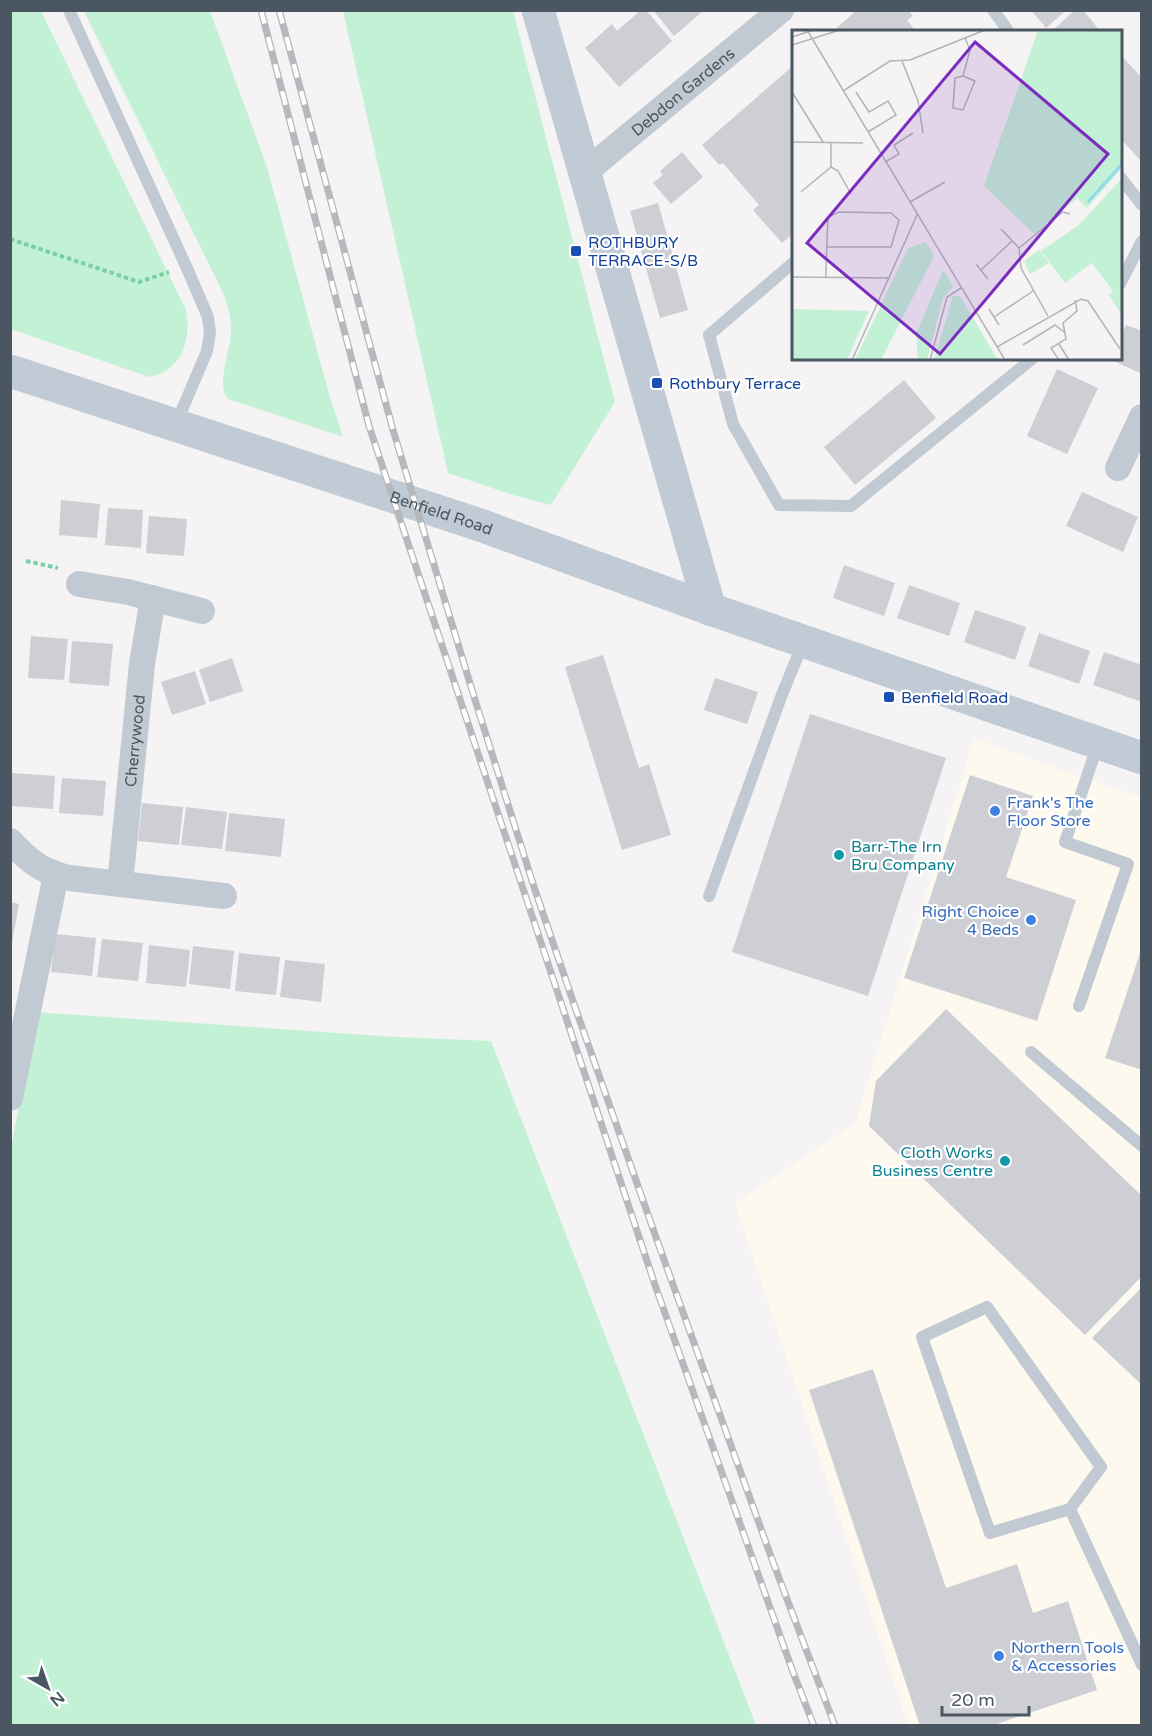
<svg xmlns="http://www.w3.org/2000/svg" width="1152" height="1736" font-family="'Varela Round',sans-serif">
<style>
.commercial{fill:#fdf9ef}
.green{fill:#c3f1d5}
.building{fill:#cdcfd5}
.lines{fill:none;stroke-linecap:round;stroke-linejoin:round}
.path{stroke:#7ad0a6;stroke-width:4;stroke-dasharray:4.5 3;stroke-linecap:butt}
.lane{stroke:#c1cad2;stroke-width:12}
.street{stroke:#c1cad2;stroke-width:26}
.secondary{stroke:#c1cbd6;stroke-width:33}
.rail-casing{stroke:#b5b8bd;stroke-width:7}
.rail{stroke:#fff;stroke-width:4.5;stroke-dasharray:14;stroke-linecap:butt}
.transit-dot{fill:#1a4fb4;stroke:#fff;stroke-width:2}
.shop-dot{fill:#3f7fe0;stroke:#fff;stroke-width:2}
.culture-dot{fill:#0f9aa8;stroke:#fff;stroke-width:2}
.labels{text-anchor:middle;stroke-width:4.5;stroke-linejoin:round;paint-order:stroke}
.street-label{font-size:16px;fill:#4a5661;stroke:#fff}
.transit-label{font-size:16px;fill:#164399;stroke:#fff;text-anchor:start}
.shop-label{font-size:16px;fill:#366cbe;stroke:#fff;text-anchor:start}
.culture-label{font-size:16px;fill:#0d838f;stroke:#fff;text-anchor:start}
.inset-river{fill:none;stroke:#90daee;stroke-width:3}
.inset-road{fill:none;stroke:#b1b4b9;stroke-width:1.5}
.view{fill:#7b2cbf;fill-opacity:0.15;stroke:#7b2cbf;stroke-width:3}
.inset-edge{fill:none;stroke:#4a5661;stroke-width:3}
</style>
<rect width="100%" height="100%" fill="#f5f3f3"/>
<path class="commercial" d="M974 739 1141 798V1725H908L735 1203 855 1124Z"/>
<g class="green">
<path d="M11 10 41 11 186 310C191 340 183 370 149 377L11 329Z"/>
<path d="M84 11H210L267 167 329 394 343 437 228 399C215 386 232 347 231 329 231 317 228 306 224 295Z"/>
<path d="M343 11H513L615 402 551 505 513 495 448 473Z"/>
<path d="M35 1012 396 1037 491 1041 756 1725 11 1726 10 1155Z"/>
</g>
<g class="building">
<path d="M641 10H646L672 41 619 87 585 48 612 24 617 31Z"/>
<path d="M653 10H704L674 36Z"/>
<path d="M857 10H908L913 16 907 20 916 32H832Z"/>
<path d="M1031 10H1066L1046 28Z"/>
<path d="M1075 10H1083L1101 32H1051Z"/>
<path d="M1120 54 1142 78V162L1120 138Z"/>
<path d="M794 65V233L782 243 753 210 759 205 723 163 719 165 702 145Z"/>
<path d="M682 152 703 177 671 204 653 183 663 175 660 171Z"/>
<path d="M658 203 688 310 660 318 630 211Z"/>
<path d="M1126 325 1142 331V374L1107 358H1120V337Z"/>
<path d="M1057 369 1098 388 1067 454 1027 436Z"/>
<path d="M904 380 936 418 855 485 824 447Z"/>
<path d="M1082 492 1138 517 1123 552 1066 526Z"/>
<path d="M61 500 100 504 97 538 59 535Z"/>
<path d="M108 508 143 510 141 548 105 545Z"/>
<path d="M149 516 187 519 184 556 146 553Z"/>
<path d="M844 565 895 583 884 616 833 598Z"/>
<path d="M909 585 960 603 949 636 897 618Z"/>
<path d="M975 610 1026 627 1015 660 964 642Z"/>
<path d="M1039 633 1090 651 1079 684 1028 666Z"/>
<path d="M31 636 68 639 64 680 28 678Z"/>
<path d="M72 641 113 644 109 686 69 683Z"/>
<path d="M1104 652 1142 665V702L1093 685Z"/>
<path d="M603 655 639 768 649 764 671 835 622 850 565 667Z"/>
<path d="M232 658 243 691 210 702 199 670Z"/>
<path d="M195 671 206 704 172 715 161 682Z"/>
<path d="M715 678 758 692 747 724 704 710Z"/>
<path d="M810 714 946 758 868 996 732 952Z"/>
<path d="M12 773 55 776 53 809 10 806Z"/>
<path d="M970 775 1033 796 1006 877 1076 900 1037 1021 904 978Z"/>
<path d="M62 778 106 781 103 816 59 813Z"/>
<path d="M142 803 183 807 179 845 138 841Z"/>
<path d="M186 807 227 812 222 849 181 845Z"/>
<path d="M229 813 285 819 281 857 225 851Z"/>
<path d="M10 902 19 904 12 943H10Z"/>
<path d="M55 934 96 938 92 976 51 972Z"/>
<path d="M102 939 143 943 138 981 97 977Z"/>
<path d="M149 945 190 950 186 987 146 983Z"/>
<path d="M193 946 234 951 230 989 189 984Z"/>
<path d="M1141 950H1142V1070L1105 1058Z"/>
<path d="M239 953 280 957 276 995 235 991Z"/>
<path d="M285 960 325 964 321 1002 280 997Z"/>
<path d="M946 1009 1142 1196V1276L1085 1335 869 1126 876 1081Z"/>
<path d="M1142 1287V1385L1092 1338Z"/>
<path d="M873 1369 946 1588 1017 1564 1033 1613 1068 1601 1097 1690 991 1726H920L809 1390Z"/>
</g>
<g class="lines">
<g class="path">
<path d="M10 239 139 282 169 272"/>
<path d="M26 561 58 568"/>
</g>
<g class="lane">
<path d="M69 10 186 266 208 317 210 333 207 351 176 424"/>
<path d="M993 10 1009 32"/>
<path d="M1120 177 1142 205"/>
<path d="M794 262 709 335 733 424 779 505 851 506 1033 358"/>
<path d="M1120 284 1142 241"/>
<path d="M709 896 781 697 803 643"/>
<path d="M1079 1006 1128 864 1065 842 1098 744"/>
<path d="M1031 1052 1142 1146"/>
<path d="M987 1307 1101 1467 1070 1509 990 1533 922 1337Z"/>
<path d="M1070 1509 1142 1665"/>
</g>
<g class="street">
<path id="s1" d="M584 173 781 10"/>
<path d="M1118 468 1142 417"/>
<path d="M79 584 128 592 202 611"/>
<path d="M10 841C30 862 41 871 69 878L224 896"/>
<path id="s2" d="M120 884 142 664 153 598"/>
<path d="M10 1098 56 875"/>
</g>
<g class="secondary">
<path d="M538 10 710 609"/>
<path id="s3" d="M10 371 480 525 710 609 1142 758"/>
</g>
<g class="rail-casing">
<g id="rail">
<path d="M261 10 369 426 656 1288 793 1672 814 1726"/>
<path d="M279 10 393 430 476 703 535 890 575 1007 658 1243 773 1562 835 1726"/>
</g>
</g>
<use href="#rail" class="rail"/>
</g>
<g class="transit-dot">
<rect x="570" y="245" width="12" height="12" rx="3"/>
<rect x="651" y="377" width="12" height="12" rx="3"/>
<rect x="883" y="691" width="12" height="12" rx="3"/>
</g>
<g class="shop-dot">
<circle cx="995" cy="811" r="6"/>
<circle cx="1031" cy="920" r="6"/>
<circle cx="999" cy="1656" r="6"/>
</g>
<g class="culture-dot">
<circle cx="839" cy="855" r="6"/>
<circle cx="1005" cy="1161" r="6"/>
</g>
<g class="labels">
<g class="street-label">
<text dy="6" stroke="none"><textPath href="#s1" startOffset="128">Debdon Gardens</textPath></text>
<text dy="6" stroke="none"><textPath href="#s3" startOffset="454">Benfield Road</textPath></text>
<text dy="6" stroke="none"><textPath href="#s2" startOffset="144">Cherrywood</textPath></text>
</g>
<g class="transit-label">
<text x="588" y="248">ROTHBURY<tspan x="588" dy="18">TERRACE-S/B</tspan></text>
<text x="669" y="389">Rothbury Terrace</text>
<text x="901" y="703">Benfield Road</text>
</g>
<g class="shop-label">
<text x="1007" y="808">Frank's The<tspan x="1007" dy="18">Floor Store</tspan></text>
<text x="1019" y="917" text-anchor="end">Right Choice<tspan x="1019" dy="18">4 Beds</tspan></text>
<text x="1011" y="1653">Northern Tools<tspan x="1011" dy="18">&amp; Accessories</tspan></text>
</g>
<g class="culture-label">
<text x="851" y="852">Barr-The Irn<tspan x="851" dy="18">Bru Company</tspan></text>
<text x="993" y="1158" text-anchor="end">Cloth Works<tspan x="993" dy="18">Business Centre</tspan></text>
</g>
</g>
<g transform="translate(792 30)">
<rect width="330" height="330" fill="#f5f3f3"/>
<path d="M246 0H330V138L295 178 285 168 242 204 192 156ZM330 148V285L317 265 321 261 300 233 273 253 249 221 287 195ZM134 212 142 226 89 330H63L116 218ZM247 220 257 233 238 244 232 231ZM151 240 161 257 151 268 135 330H126L124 304ZM161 266H168L206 330H142ZM0 279 77 281 55 330H0Z" fill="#c3f1d5"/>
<path class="inset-river" d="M296 172 330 134"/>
<path class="inset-road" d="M15 0 213 330M0 7 22 0M0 15 48 0M110 31 126 71 131 103M171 46 163 48 161 78 171 80 183 51 171 46 178 20 173 8M51 61 98 31 118 30 193 0M0 62 31 112M64 62 77 82 96 71 104 85 76 102M0 112 71 113M93 132 107 124 102 115 121 103M39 137 46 141 59 164M9 162 39 137V112M118 172 153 152M209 199 227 218 229 238 256 286M227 218 271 182 278 184M184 234 196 249M189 240 220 211M0 247 98 248M34 247V237L36 187 47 182 99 183 107 190 99 217H35M197 279 207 295M202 287 241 261M267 314 277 330M231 315 263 295 272 302M205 317 289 269 296 271 328 319M60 330 125 185M138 330 155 267 169 258M267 330 259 318 274 309 271 293 285 281 283 270"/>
<path class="view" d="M183 12 316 124 148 324 15 213Z"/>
<rect width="330" height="330" class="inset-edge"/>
</g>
<rect width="1152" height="1736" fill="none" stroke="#4a5661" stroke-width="24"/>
<g transform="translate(48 1688) rotate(140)" stroke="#ffffff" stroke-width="4.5" paint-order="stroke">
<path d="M0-4.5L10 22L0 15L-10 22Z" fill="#4a5661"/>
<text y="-9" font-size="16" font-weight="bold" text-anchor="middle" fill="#4a5661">N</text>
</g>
<path d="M942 1706v9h87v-9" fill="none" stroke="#4a5661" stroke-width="3"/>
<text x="951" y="1706" font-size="18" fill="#4a5661" stroke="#ffffff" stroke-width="4.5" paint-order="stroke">20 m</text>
</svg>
